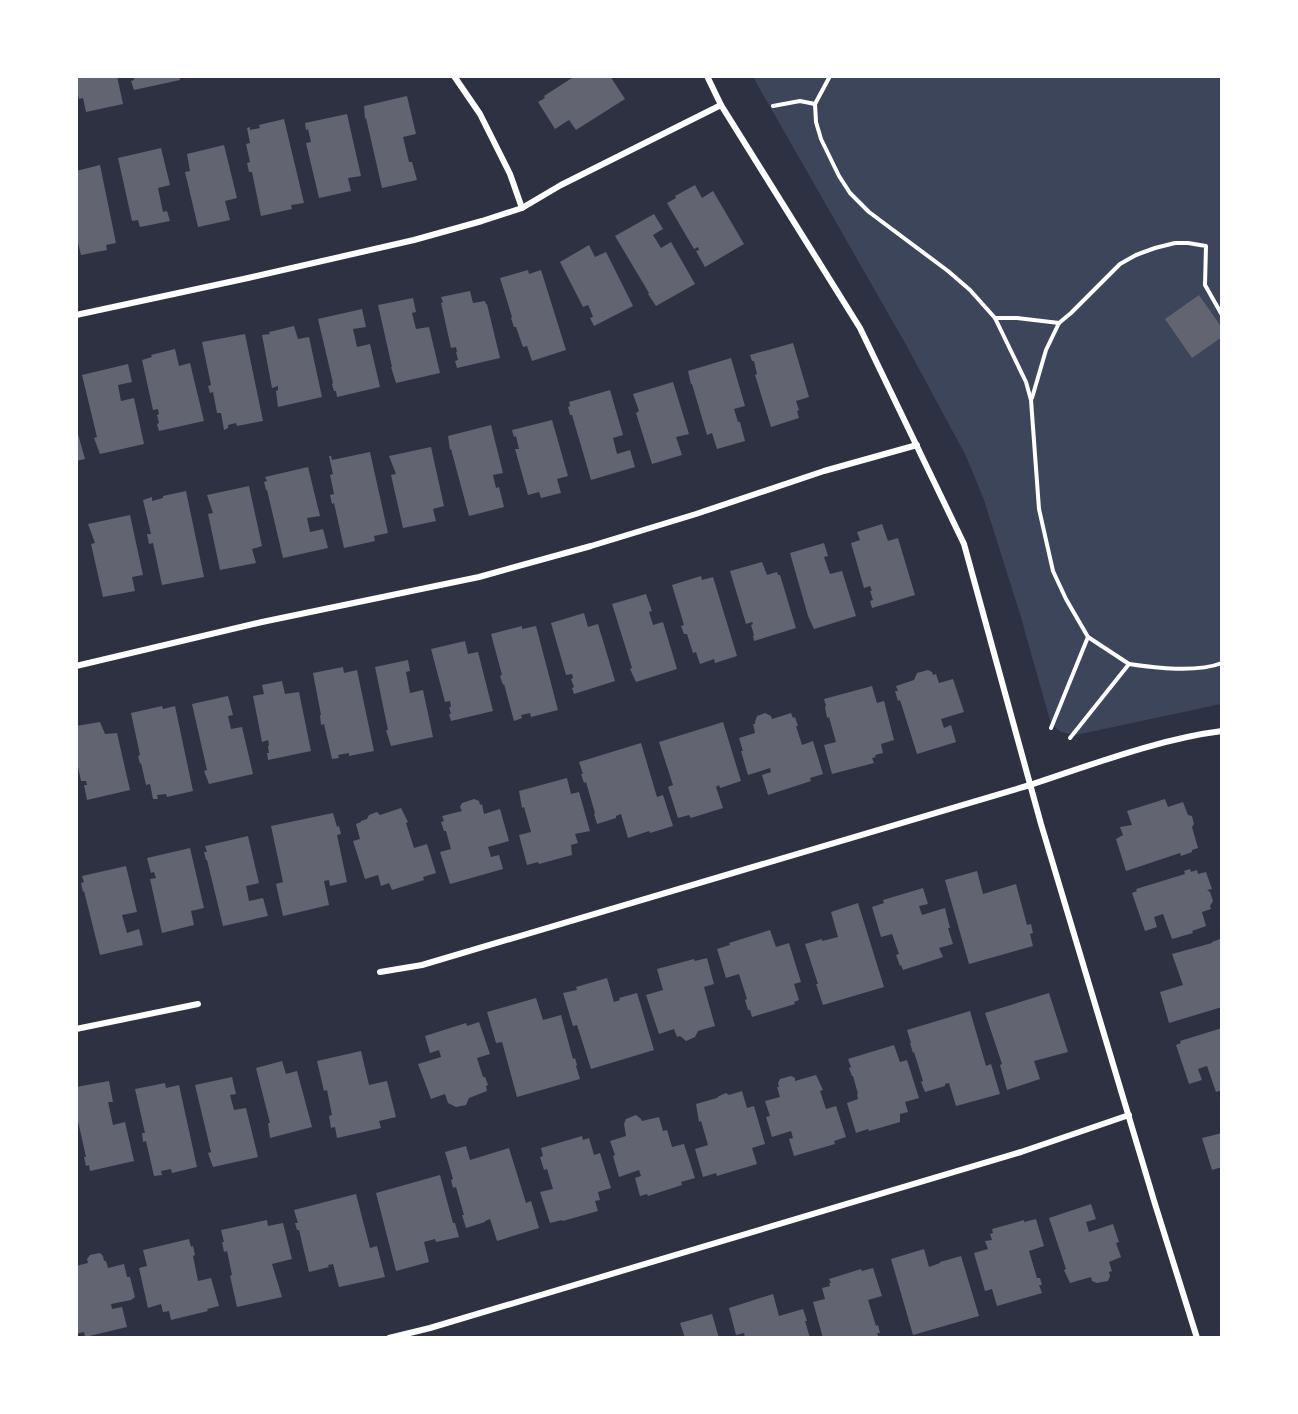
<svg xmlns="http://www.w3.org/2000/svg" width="1298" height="1414" font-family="'Noto Sans',sans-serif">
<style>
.green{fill:#3c4559}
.building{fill:#626471}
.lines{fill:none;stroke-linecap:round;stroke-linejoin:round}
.path{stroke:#fff;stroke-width:4}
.minor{stroke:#fff;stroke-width:6}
</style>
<rect width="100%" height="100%" fill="#2d3142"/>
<path class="green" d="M753 77H1221V704L1076 735 1061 732 1051 724 1020 614 984 500 966 456 905 343Z"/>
<g class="building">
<path d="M76 76H117L123 104 86 112 83 98 79 99 76 89Z"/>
<path d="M133 76H179L180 80 134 90 131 81 134 80Z"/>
<path d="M575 76H610L625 99 576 130 569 120 555 129 538 102 545 98 544 96Z"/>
<path d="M407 96 416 134 403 137 409 162H412L417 180 382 188 366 118 365 119 364 106Z"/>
<path d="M347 114 361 176 348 178 351 191 319 198 306 143 311 142 308 129 306 130 305 123Z"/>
<path d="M284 119 304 203 291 205 292 209 261 216 252 172H249L247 163 250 162 246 144 250 143 247 128 250 127V130L260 128 259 125Z"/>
<path d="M224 145 237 198 225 201 230 220 198 227 185 172 190 171 187 154Z"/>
<path d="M161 148 170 185 158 188 163 212 167 211 170 221 140 227 138 220 132 221 118 158Z"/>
<path d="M100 165 116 243 106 245 107 250 81 255 76 235V171Z"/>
<path d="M695 185 702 198 713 191 744 244 705 267 696 251 699 250 698 247 694 249 667 203 676 198 675 196Z"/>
<path d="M654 214 663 229 653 235 661 248 671 242 695 284 656 306 648 294 649 293 615 236Z"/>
<path d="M589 245 595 257 606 252 633 306 594 326 590 318 593 317 590 309 588 305 583 307 560 262Z"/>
<path d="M528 270 529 274 541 270 566 350 532 361 527 346 523 347 516 327H514L511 318 512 317 500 278Z"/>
<path d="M470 291 473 303 485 301 486 304H487L500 358 457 368 455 361 458 360 456 352H457L456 347 451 348 441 303 443 302 441 297Z"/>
<path d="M1199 295 1222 328V337L1192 358 1165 319Z"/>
<path d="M413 298 416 312 412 313 416 329 429 327 440 373 396 383 391 367H392L378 305Z"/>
<path d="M362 309 366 327 353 329 357 347 370 344 380 387 337 397 336 391H334L332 384 333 383 318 319Z"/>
<path d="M294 326 298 339 309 337 322 397 278 407 276 391 278 390V386L272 388 262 335 270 334 269 332Z"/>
<path d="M245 334 263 421 237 426 236 423 228 425V428L224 430 221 413H217L213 392 210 393 208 386 211 385 202 342Z"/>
<path d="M793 343 809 397 796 401 799 410 797 411 799 418 771 427 755 375 757 374 754 361H752L750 355Z"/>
<path d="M175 349 179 366 190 363 204 421 159 431 157 424 159 423 157 415 159 414 158 409 153 410 142 360 152 357 151 355Z"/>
<path d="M731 358 745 406 734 409 738 422H740L745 441 717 449 712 433 707 435 692 384H691L688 371Z"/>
<path d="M128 364 132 382 118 385 121 401 134 398 144 444 100 454 94 438 97 437 82 375Z"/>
<path d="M673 382 689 434 676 437 682 455 652 464 636 413 639 411 633 394Z"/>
<path d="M610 390 623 435 613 438 617 454 630 450 635 467 591 480 572 415H570L568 407 570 406 569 402Z"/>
<path d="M552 420 568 476 557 479 561 493 541 498 539 492 528 495 515 449H519L516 436 514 437 512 430Z"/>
<path d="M491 425 503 473 493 475 496 488 499 487 504 507 469 516 451 449 450 450 448 436Z"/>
<path d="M76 427 85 459 76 461Z"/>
<path d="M431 447 444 506 433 509 436 521 403 528 391 475 396 474 389 456Z"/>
<path d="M370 452 388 533 374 536 375 541 344 548 334 503 332 504 330 495 334 494 330 475 333 474 329 456H331L332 460Z"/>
<path d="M308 467 320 516 307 518 310 532 323 529 328 548 283 558 267 490H266L264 482 267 481 265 477Z"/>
<path d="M249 486 262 546 252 549 256 563 220 570 208 514 213 513 207 495Z"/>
<path d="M186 491 204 577 162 585 153 543 149 544 147 534H151L143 500 152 497V501L163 498V496Z"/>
<path d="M130 515 143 575 132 577 135 591 103 597 91 544 95 543 88 524Z"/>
<path d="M882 524 888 541 898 538 915 595 872 608 870 601 873 600 870 591H872L870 586 864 588 851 543 860 540 857 532Z"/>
<path d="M824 543 828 556 824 557 830 574 842 571 856 616 814 629 808 616 790 553Z"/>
<path d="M762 562 767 575 777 572 778 575H780L796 628 754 641 753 636 754 635 751 625 753 624 752 622 746 624 730 571Z"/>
<path d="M701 576 702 580 713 577 737 656 715 663 714 659 700 664 696 652 693 653 687 634H684L681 626 684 625 672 585Z"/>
<path d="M646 594 652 611 649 612 653 625 663 622 677 669 636 682 630 669 632 668 612 604Z"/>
<path d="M584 613 588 627 598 624 615 681 574 694 572 688 574 687 571 679 573 678 572 674 566 675 551 623Z"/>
<path d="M522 626V629L536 626 558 710 531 717 530 713 521 715 522 718 514 721 504 684 503 685 500 676 502 675 491 634Z"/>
<path d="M465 641 468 654 478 652 493 711 451 721 449 714H451L449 707H451L450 701 445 702 431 649Z"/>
<path d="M408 660 410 671 406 672 410 693 423 690 433 737 391 746 386 730H388L375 667Z"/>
<path d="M343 667 344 673 357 670 374 751 349 756V753L338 755 339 758 332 759 324 724 321 725 320 715H321L313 673Z"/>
<path d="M928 670 932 672 933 675 936 674 939 683 953 679 964 712 941 719 944 728 951 725 956 742 917 754 900 700 898 701 895 691H898L896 686 914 680 917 673Z"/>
<path d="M282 681 285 694 299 692 311 751 268 760 267 753H269L268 746 269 745 268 740 262 742 253 696 264 694 262 685Z"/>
<path d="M872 686 877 703 884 701 894 740 881 744 883 753 875 755 876 757 872 758 874 763 832 774 824 745 836 742 829 717 827 718 825 707 826 706 824 699Z"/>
<path d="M228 696 233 715 228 716 231 729 242 727 253 774 209 784 204 771 207 770 192 704Z"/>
<path d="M162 706 163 709 175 706 193 791 167 797 166 794 157 795 158 799H153L150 784 146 785 141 763 140 764 138 756 140 755 131 713Z"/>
<path d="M765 713 771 716 772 719 791 713 793 718 795 717 798 726H796L802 745 813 741 823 774 810 778 811 781 768 795 762 775 771 772 770 768 748 775 741 751H743L739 738 755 733 753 724H755V722L757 716Z"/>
<path d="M100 722 105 734 117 733 130 790 87 800 84 785H87L86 781H81L76 758V726Z"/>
<path d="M723 722 741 781 720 788 719 785 716 787 723 808 691 818 689 815 678 818 668 787 673 785 659 742Z"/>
<path d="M641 743 657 797 663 795 673 826 650 833 649 831 628 838 621 814 616 816V818L597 824 594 814 595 813 586 782 584 783 581 774H583L579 762Z"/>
<path d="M567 778 571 794 579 792 590 831 575 834 578 843 571 845 572 855 539 864 538 862 527 865 519 835 531 832 524 807 522 808 519 791Z"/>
<path d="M474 799 479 801 480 805 482 804 484 814 500 809 509 841 488 847 491 857 499 855 503 869 450 884 440 852 451 849 446 831H444L441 822 444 821 442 816 462 811 460 807 462 803Z"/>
<path d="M1165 799 1168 807 1183 802 1188 815 1192 816 1194 824 1192 827 1198 848 1192 850V852L1181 856 1180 853 1126 871 1116 839 1123 835 1120 827 1132 825 1127 811Z"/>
<path d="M401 808 408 822 406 823 414 848 427 844 436 873 423 877 424 880 392 890 389 883 381 886 378 875 365 879 353 841 360 839 356 824 361 822V821L367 819 369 815 377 812 380 815Z"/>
<path d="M333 813 337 827 339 826 341 834 337 835 347 882 330 886 329 880 324 881 329 905 283 916 276 884 283 882 271 826Z"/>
<path d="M248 836 259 883 246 886 249 901 263 898 268 916 223 926 207 860H206L204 852H207L205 846Z"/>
<path d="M190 848 204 908 191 911 194 925 162 933 150 879 156 878 154 872 151 873 147 858Z"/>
<path d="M126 866 137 912 122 915 127 933 139 929 143 945 100 955 84 891 83 892 81 883 84 882 82 876Z"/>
<path d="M1190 869 1191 872 1197 870 1198 874 1206 872 1212 889 1207 890 1210 892 1213 901 1210 906 1211 909 1202 912 1206 926 1192 931 1193 933 1172 939 1163 914 1154 917 1157 927 1145 931 1132 893 1137 891 1136 889 1185 874 1184 871Z"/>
<path d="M977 871 983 894 1016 884 1027 925 1031 924 1033 933 1030 934 1033 946 969 964 945 880Z"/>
<path d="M923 888 928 904 919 906 922 915 945 908 950 928H948L953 944 939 948 943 957 903 970 901 965 900 966 896 955 899 954 892 934 881 937 872 907 884 903 883 900Z"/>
<path d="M858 903 884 987 823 1005 816 984H818L805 944 822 939V941L838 937 831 912Z"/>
<path d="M770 930 776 947 789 943 801 982 794 984 799 1000 794 1002 795 1004 752 1017 750 1010H748L745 1000 747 999 739 974 726 978 717 949 730 945 729 943Z"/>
<path d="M1220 939 1222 941V1007L1169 1023 1160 992 1183 985 1172 954 1212 943V942Z"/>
<path d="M707 958 714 984 704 987 715 1026 698 1031 695 1037 686 1041 680 1036 677 1037 674 1029 659 1034 646 995 663 990 657 969 694 959 695 961Z"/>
<path d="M607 978 614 1002 620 1000 619 998 637 993 654 1050 591 1069 577 1025 573 1026 563 993 577 990 576 987Z"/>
<path d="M1049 993 1068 1052 1034 1061 1040 1079 1007 1090 1000 1065 1002 1064 985 1013Z"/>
<path d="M536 998 543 1020 561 1015 573 1059 575 1058 577 1065 576 1066 580 1079 517 1097 502 1042 496 1043 487 1012Z"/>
<path d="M970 1011 986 1066 991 1064 1000 1094 956 1106 949 1083 945 1084V1086L925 1092 921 1082 923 1081 914 1052 913 1053 910 1043H911L907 1030Z"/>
<path d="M479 1022 490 1054 477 1058 483 1077H485L488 1085 486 1086 487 1091 469 1098 466 1105 456 1107 448 1103 445 1094 431 1099 418 1064 441 1057 439 1050 430 1053 425 1036 466 1023 467 1026Z"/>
<path d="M1222 1028V1090L1216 1092 1207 1066 1198 1069 1202 1080 1189 1084 1176 1045 1181 1043 1180 1041Z"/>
<path d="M894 1045 900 1062 907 1060 919 1098 905 1102 908 1112 900 1114V1122L869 1131 868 1129 856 1133 847 1103 858 1099 857 1094H858L853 1076H852L849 1068 851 1067 848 1059Z"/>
<path d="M361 1051 369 1085 387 1081 396 1117 379 1121 381 1128 337 1138 335 1127 331 1128 329 1116 332 1115 327 1090 324 1091 317 1061Z"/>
<path d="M282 1061 286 1074 297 1071 312 1127 270 1138 268 1123H270L256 1068Z"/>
<path d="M816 1075 823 1090 820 1091 826 1109 836 1106 846 1137 834 1141 835 1144 794 1156 789 1139 793 1138 791 1131 772 1137 766 1117 770 1116 765 1101 780 1097 777 1087H779L778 1083 780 1079 791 1076 795 1078V1081Z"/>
<path d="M232 1077 236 1094 230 1095 234 1110 246 1108 258 1157 213 1167 208 1153 211 1152 195 1085Z"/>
<path d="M109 1081 113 1102H108L113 1125 125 1122 134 1161 90 1171 89 1165 86 1166 84 1157H86L76 1112V1087Z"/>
<path d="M165 1083 166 1088 179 1085 197 1167 172 1173 171 1169 161 1171 162 1175 154 1176 146 1141 143 1142 142 1133H145L135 1089Z"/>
<path d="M742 1091 747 1108 754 1106 765 1144 752 1148 757 1164 717 1176 716 1173 703 1177 695 1149 708 1145 701 1121 699 1122 696 1104 717 1098 719 1096 726 1093 729 1095Z"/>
<path d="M636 1115 641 1119 642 1121 659 1117 663 1131 667 1130 672 1147 684 1144 695 1178 681 1182 682 1185 648 1196 647 1194 640 1196 635 1178 641 1176 639 1170 619 1177 613 1156 615 1155 610 1141 626 1136 624 1124 626 1119Z"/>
<path d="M1222 1133V1167L1212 1170 1202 1138Z"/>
<path d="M582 1136 583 1140 589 1138 594 1155 600 1153 611 1188 598 1192 600 1200 595 1201 598 1211 563 1221 562 1220 550 1223 540 1192 553 1189 547 1169 544 1170 540 1157 543 1156 541 1148Z"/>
<path d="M466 1146 470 1160 509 1148 526 1203 531 1201 539 1228 497 1241 490 1219 485 1221V1222L466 1228 462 1215H464L456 1187 453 1188 451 1180 453 1179 445 1152Z"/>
<path d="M440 1175 453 1223H455L459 1237 436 1242 435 1239 424 1242 429 1262 396 1271 376 1193Z"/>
<path d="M356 1194 370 1248 377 1246 385 1277 339 1287 333 1264 328 1265 329 1267 309 1272 299 1230H297L295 1223H298L294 1210Z"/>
<path d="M1091 1204 1096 1219 1086 1222 1089 1232 1113 1224 1119 1242 1116 1243 1121 1257 1109 1262 1112 1271 1109 1272 1110 1276 1108 1281 1097 1283 1092 1281 1091 1277 1070 1283 1064 1270 1066 1269 1049 1218Z"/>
<path d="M1036 1219 1044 1246 1029 1251 1037 1278H1040L1042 1285H1039L1042 1293 997 1306 992 1289 985 1291 974 1253 988 1249 985 1241 992 1240 990 1234 993 1233 992 1229 1024 1220V1222Z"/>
<path d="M267 1220 268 1226 283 1223 292 1259 272 1264 282 1297 237 1307 230 1276 232 1275 227 1251 224 1252 222 1242H224L221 1230Z"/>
<path d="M189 1239 191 1247 193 1246 195 1255 193 1256 198 1281 211 1278 219 1306 207 1309 208 1311 171 1320 169 1311 163 1312 161 1304 148 1308 139 1268 147 1266 143 1250Z"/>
<path d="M924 1249 929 1267 940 1263V1262L961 1256 979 1316 913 1335 891 1259Z"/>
<path d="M100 1253 103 1256 104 1261H106L108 1268 124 1264 127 1277H130L135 1297 131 1300 111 1304 112 1309 122 1307 127 1327 85 1337 84 1332 76 1334V1266L88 1263 87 1259 90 1255Z"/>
<path d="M873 1268 882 1296 868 1300 876 1326 878 1325 880 1333H877L879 1338H831L830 1336 823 1338 813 1302 825 1299 822 1288 830 1286 829 1283H831L829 1279 861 1269 862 1271Z"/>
<path d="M773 1294 779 1316 803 1309 807 1321H805L810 1338H745L744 1333 736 1335 729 1308Z"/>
<path d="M712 1314 719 1338H685L680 1323Z"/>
</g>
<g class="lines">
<g class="path">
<path d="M815 104 830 76"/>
<path d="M773 106 800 101 815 104 816 122 821 139 839 176 850 193 869 212 948 271 970 290 995 318 1026 382 1031 400 1039 509 1053 571 1066 599 1088 637 1051 728"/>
<path d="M995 318H1017L1059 323 1071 313 1120 264 1136 255 1155 248 1175 243H1188L1206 246 1205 285 1222 315"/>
<path d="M1032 398 1046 350 1059 323"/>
<path d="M1129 664C1156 668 1196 673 1222 663"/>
<path d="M1070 738 1129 664 1088 637"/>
</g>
<g class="minor">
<path d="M454 76 480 114 510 174 522 208"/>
<path d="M707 76 721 105 860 328 964 544 1041 824 1155 1204 1197 1338"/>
<path d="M76 315 248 278 414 240 482 221 522 208 561 185 721 105"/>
<path d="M76 666 262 622 479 577 591 546 696 514 824 471 917 445"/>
<path d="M380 972 422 965 1030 785C1091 765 1158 739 1222 731"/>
<path d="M76 1029 198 1004"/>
<path d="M389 1338 430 1328 1021 1152 1129 1115"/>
</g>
</g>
<rect width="1298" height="1414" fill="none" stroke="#ffffff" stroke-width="156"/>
</svg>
